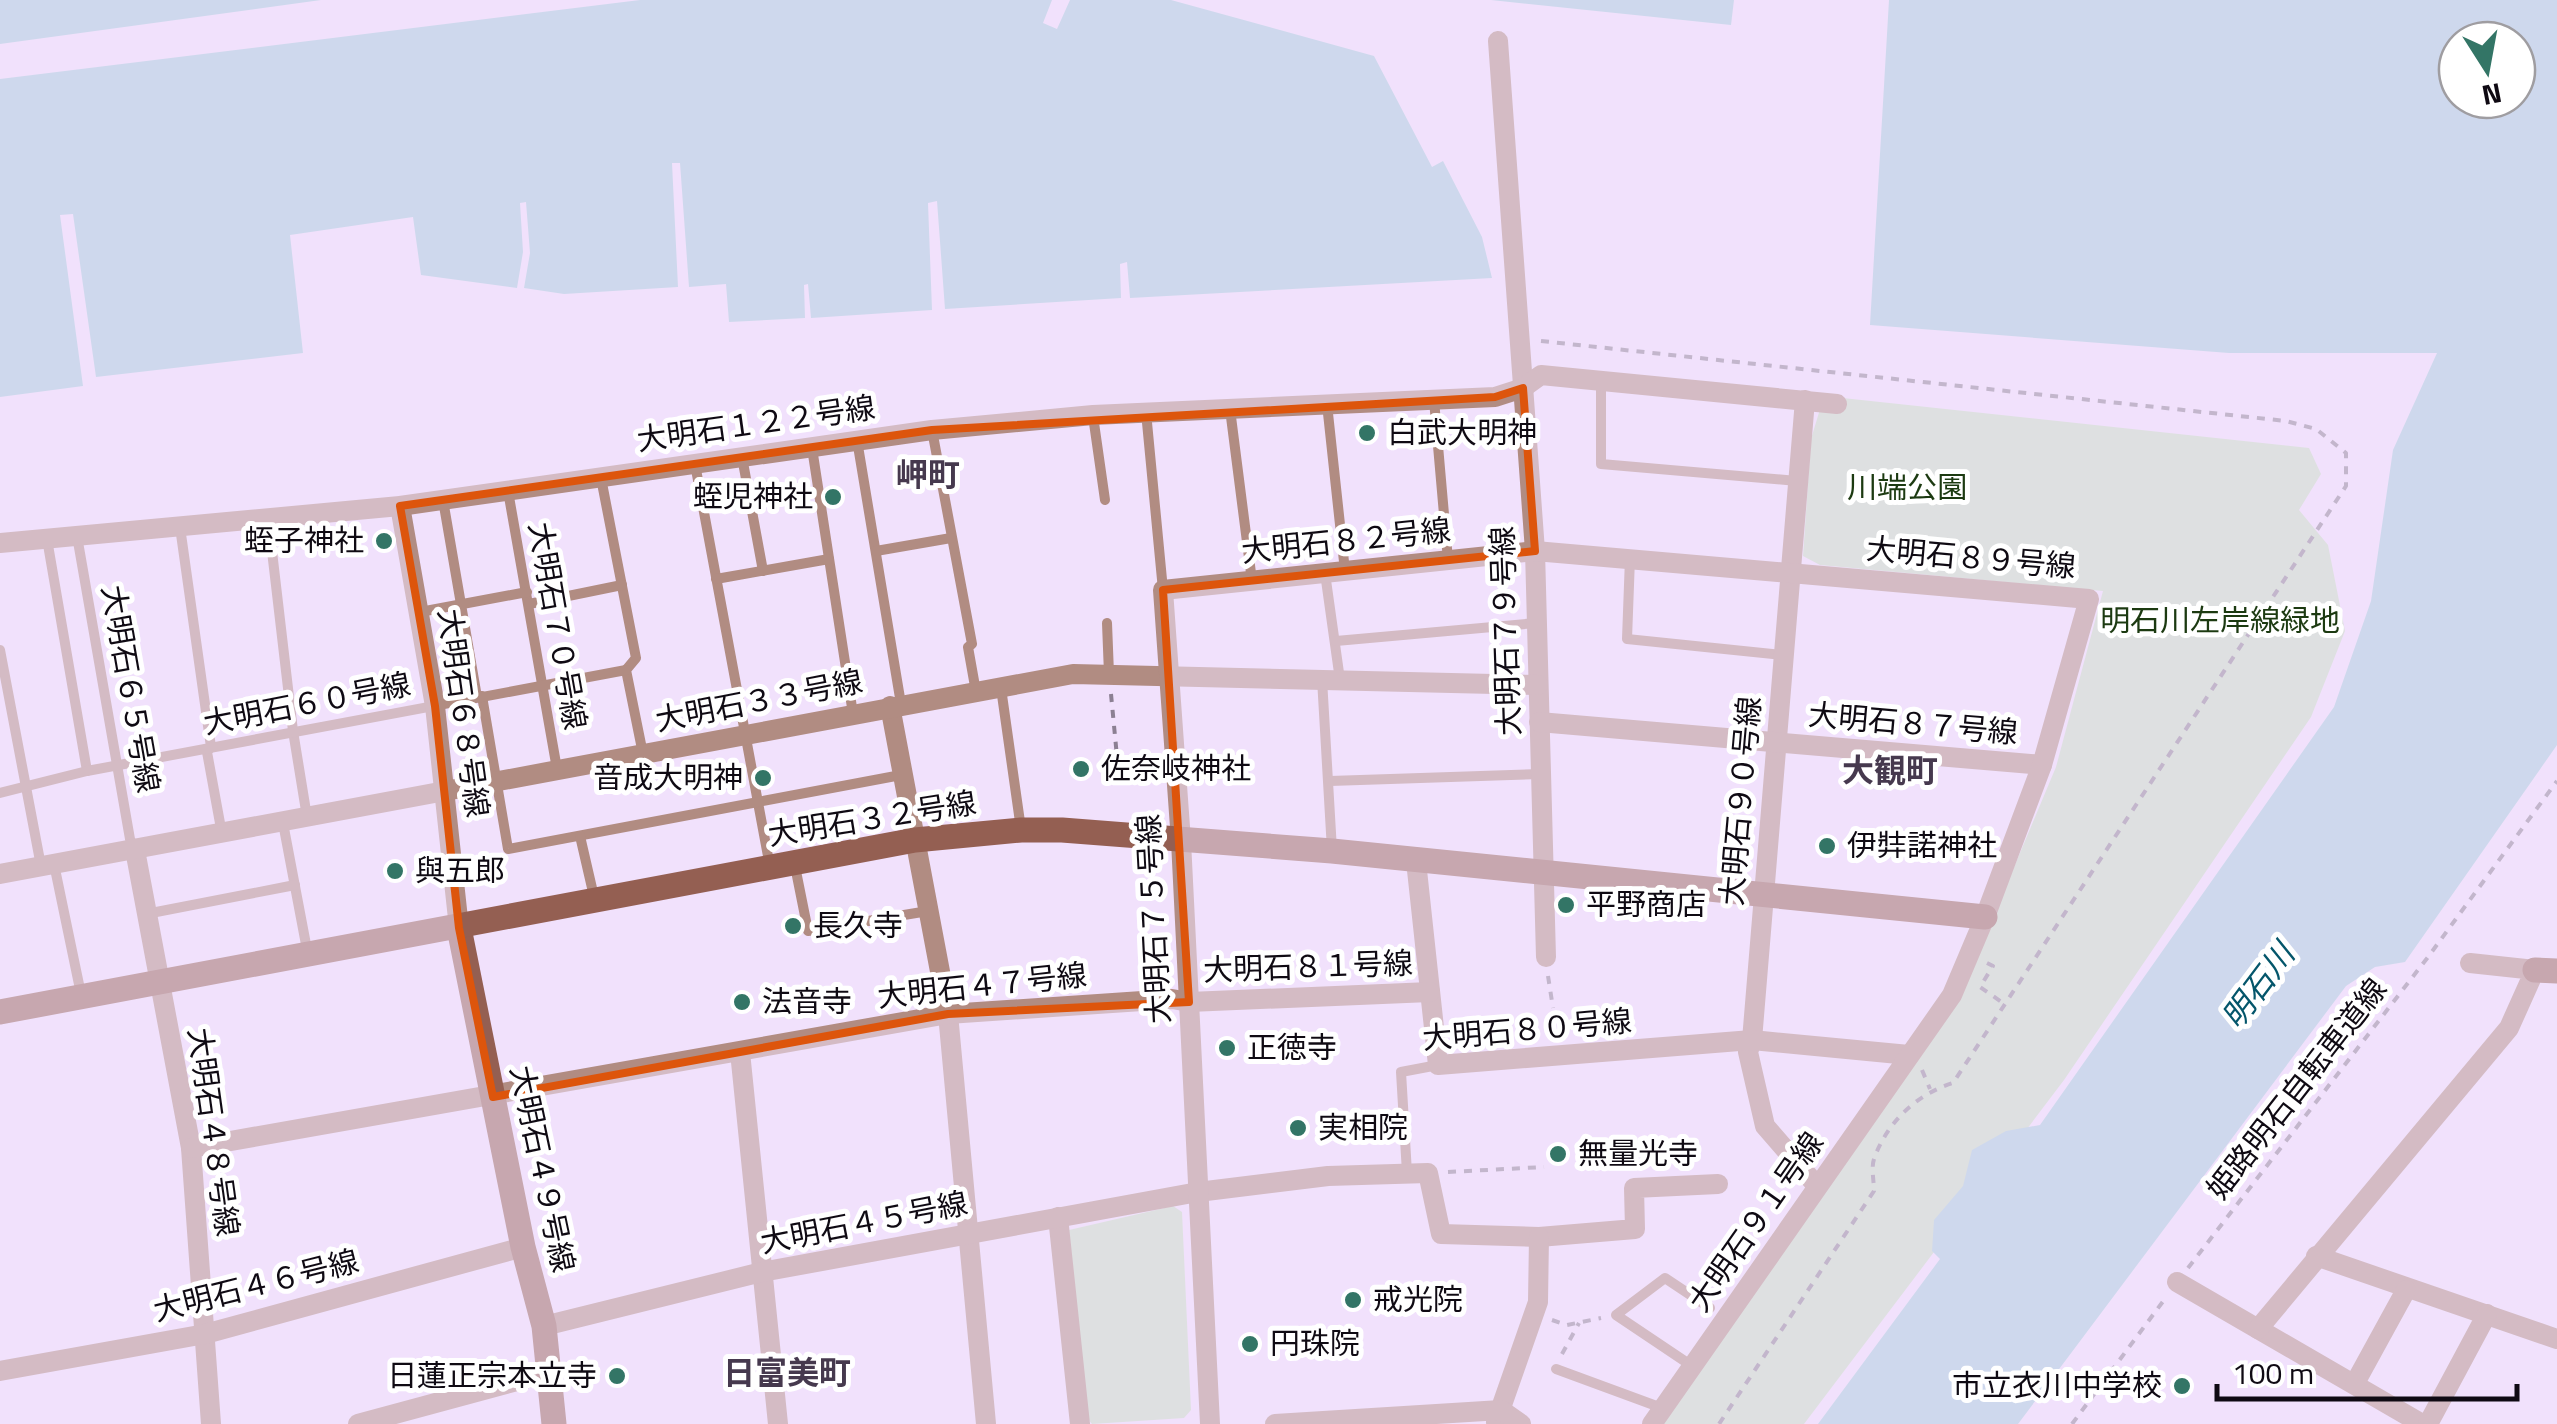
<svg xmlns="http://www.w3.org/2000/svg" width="2557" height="1424" font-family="'Titillium Web','Noto Sans JP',sans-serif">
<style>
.green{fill:#c8dec1}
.water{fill:#a5cddb;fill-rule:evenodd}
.pier{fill:#f1e1fc}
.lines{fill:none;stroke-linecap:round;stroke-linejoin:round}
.path{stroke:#8c8093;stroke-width:4;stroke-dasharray:8 8;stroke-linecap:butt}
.lane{stroke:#b18c82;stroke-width:10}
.street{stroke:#b18c82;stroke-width:20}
.secondary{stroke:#945f52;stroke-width:25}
.marked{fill:none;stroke:#dd550c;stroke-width:8;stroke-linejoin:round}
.poi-dot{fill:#337566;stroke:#fff;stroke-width:4}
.labels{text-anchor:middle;stroke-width:10;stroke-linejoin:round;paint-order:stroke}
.street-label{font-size:30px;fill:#0f0a13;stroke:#fff}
.poi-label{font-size:30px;fill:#0f0a13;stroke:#fff;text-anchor:start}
.park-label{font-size:30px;fill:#1c3a11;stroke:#fff}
.neighbourhood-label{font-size:32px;font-weight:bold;fill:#46394e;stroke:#fff}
.water-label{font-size:32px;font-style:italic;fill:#04566b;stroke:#fff}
</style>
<rect width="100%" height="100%" fill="#f1e1fc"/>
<g class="green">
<path d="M1824 396 2309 448 2321 474 2299 510 2328 545 2345 631 2311 717 2064 1080 1804 1424H1661L1993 917 2056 767 2103 591 1820 565 1803 556 1811 439Z"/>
<path d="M1173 1206 1182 1212 1191 1410 1184 1418 1092 1424 1087 1418 1069 1230Z"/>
</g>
<g class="water">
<path d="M0 0H1052L1043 23 1057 29 1070 0H1171L1374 56 1432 167 1443 161 1482 237 1492 278 1130 298 1127 262 1120 264 1121 298 945 309 937 201 928 203 932 310 811 318 808 284 804 285 805 318 729 322 726 284 689 287 680 163H672L678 287 564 294 524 288 530 253 526 202 520 203 523 252 517 288 421 275 413 217 290 235 303 353 96 377 73 214 60 215 83 386 0 397Z"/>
<path d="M1491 0H1734L1731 25Z"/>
<path d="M1889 0H2557V745L2405 962 2375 967 2346 986 2018 1424H1818L1940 1259 1932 1251 1934 1220 1963 1186 1972 1150 2006 1131 2040 1125 2334 707 2371 601 2393 450 2437 353H2229L1870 325ZM2457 40H2517V100H2457Z"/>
</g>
<path class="pier" d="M321 0H640L0 79V44Z"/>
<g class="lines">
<g class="path">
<path d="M1541 341 2286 421 2316 429 2346 453V486L1953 1083C1917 1094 1887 1122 1874 1159 1871 1168 1874 1181 1874 1191L1719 1424"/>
<path d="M1111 694 1117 757"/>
<path d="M1987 963 1993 966 1980 987 2003 1003"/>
<path d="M1548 976 1553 1008"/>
<path d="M1922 1070 1930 1089"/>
<path d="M1448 1172 1544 1167"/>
<path d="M2188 1268 2428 957 2557 781"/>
<path d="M1552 1320 1567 1325 1601 1318"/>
<path d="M1562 1354 1579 1323"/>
<path d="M2072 1424 2167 1296"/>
</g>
<g class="lane">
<path d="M1601 381V464L1797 481"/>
<path d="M1434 400 1448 560"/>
<path d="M1327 404 1345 571"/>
<path d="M1230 409 1252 581"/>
<path d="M1146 412 1163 590"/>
<path d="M1093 416 1105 500"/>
<path d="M932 430 972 644 968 647 976 692"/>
<path d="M857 440 901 704"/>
<path d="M812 448 853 714"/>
<path d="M742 457 763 571"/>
<path d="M695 464 770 867"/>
<path d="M601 478 636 658 626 670 643 754"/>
<path d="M508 491 557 769"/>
<path d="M443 500 477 697"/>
<path d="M268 517 293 731 307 817"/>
<path d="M180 527 211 747 207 752 222 834"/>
<path d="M77 536 130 839 135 850"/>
<path d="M47 539 87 771"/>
<path d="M876 551 951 538"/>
<path d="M1630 558 1627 639 1783 655"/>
<path d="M1325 573 1340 680"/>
<path d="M716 579 829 559"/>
<path d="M529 604 622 585"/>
<path d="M420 612 527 592"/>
<path d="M1107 623 1109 674"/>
<path d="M1336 641 1536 623"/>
<path d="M0 650 41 866"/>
<path d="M1322 679 1332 850"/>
<path d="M1001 688 1021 829"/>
<path d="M482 696 508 849 901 775"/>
<path d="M1330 781 1540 774"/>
<path d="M0 793 87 771 626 670"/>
<path d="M283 823 308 955"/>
<path d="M580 836 595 901"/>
<path d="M54 864 81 994"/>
<path d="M795 866 808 931 928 911"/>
<path d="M146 914 295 885"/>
<path d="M1407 1173 1401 1072 1438 1065"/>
<path d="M1692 1366 1616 1315 1665 1278 1710 1308"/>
<path d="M1556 1369 1662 1408"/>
</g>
<g class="street">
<path d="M1498 41 1535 551 1546 957"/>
<path d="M1805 400 1752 1040 1748 1052 1765 1126 1817 1186"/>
<path d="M400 506 435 706 459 928"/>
<path d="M0 543 400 506 932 430 1093 415 1495 397 1523 388 1541 375 1837 404"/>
<path d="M890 706 948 1014 986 1424"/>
<path d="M1539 722 2042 765"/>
<path d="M135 850 191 1148 211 1424"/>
<path d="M1416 861 1438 1065 1752 1040 1909 1055"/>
<path d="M0 874 1073 674 1538 685"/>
<path d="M740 1052 778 1424"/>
<path d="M191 1148 948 1014 1172 999 1189 1002 1430 992"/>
<path d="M1058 1217 1080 1424"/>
<path d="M2316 1256 2557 1339"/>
<path d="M2177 1282 2422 1424"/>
<path d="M544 1326 762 1272 1198 1192 1328 1176 1428 1173 1441 1234 1539 1237 1635 1229 1634 1188 1718 1184"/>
<path d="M2258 1329 2509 1028 2535 970 2470 963"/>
<path d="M0 1371 205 1334 523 1247"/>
<path d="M2355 1383 2406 1290"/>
<path d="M1496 1422 1538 1302 1539 1237"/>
<path d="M358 1424 550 1372"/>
<path d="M1210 1424 1181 841 1163 590 1535 551 2089 599 2042 765 1985 917 1952 995 1652 1424"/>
<path d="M1275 1424 1501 1410 1521 1424"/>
<path d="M2428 1424 2487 1314"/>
</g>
<g class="secondary">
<path d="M459 928 523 1247 544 1326 554 1424"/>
<path d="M2535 970 2557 971"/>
<path d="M0 1012 915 840 1021 830H1062L1332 851 1985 917"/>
</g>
</g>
<path d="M0 0H2557V1424H0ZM1523 388 1535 551 1163 590 1189 1002 948 1014 493 1097 459 928 435 706 400 506 932 430 1495 397Z" fill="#f1e1fc" fill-opacity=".55" fill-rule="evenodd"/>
<path class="marked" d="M1523 388 1535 551 1163 590 1189 1002 948 1014 493 1097 459 928 435 706 400 506 932 430 1495 397Z"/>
<g class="poi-dot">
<circle cx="1367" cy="433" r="10"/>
<circle cx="833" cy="497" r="10"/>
<circle cx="384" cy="541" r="10"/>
<circle cx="1081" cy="769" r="10"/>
<circle cx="763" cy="778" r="10"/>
<circle cx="1827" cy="846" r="10"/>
<circle cx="395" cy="871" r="10"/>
<circle cx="1566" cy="905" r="10"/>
<circle cx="793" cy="926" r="10"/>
<circle cx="742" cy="1002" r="10"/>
<circle cx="1227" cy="1048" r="10"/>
<circle cx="1298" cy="1128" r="10"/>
<circle cx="1558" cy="1154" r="10"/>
<circle cx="1353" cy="1300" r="10"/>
<circle cx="1250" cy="1344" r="10"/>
<circle cx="617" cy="1376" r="10"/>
<circle cx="2182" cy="1386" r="10"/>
</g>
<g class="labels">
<g class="street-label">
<text transform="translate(756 424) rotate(-8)" y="10">大明石１２２号線</text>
<text transform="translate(1346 541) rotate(-6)" y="10">大明石８２号線</text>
<text transform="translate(1971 558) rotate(5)" y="10">大明石８９号線</text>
<text transform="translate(557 626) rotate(80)" y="10">大明石７０号線</text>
<text transform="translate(1506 631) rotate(-92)" y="10">大明石７９号線</text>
<text transform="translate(130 689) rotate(80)" y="10">大明石６５号線</text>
<text transform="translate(759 701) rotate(-11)" y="10">大明石３３号線</text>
<text transform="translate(307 704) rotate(-11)" y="10">大明石６０号線</text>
<text transform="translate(463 713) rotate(82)" y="10">大明石６８号線</text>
<text transform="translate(1913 724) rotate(5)" y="10">大明石８７号線</text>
<text transform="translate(1741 801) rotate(-85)" y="10">大明石９０号線</text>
<text transform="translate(872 819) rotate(-9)" y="10">大明石３２号線</text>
<text transform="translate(1154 919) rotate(-93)" y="10">大明石７５号線</text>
<text transform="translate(1308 967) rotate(-2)" y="10">大明石８１号線</text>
<text transform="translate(982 986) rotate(-6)" y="10">大明石４７号線</text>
<text transform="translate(1527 1030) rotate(-5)" y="10">大明石８０号線</text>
<text transform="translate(2297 1089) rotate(-52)" y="10">姫路明石自転車道線</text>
<text transform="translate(213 1132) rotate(82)" y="10">大明石４８号線</text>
<text transform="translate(542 1169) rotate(78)" y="10">大明石４９号線</text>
<text transform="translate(1756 1222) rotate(-55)" y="10">大明石９１号線</text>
<text transform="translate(864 1223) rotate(-11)" y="10">大明石４５号線</text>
<text transform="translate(256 1286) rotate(-14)" y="10">大明石４６号線</text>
</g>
<g class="poi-label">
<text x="1387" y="443">白武大明神</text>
<text x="813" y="507" text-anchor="end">蛭児神社</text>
<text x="364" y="551" text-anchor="end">蛭子神社</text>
<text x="1101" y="779">佐奈岐神社</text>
<text x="743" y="788" text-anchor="end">音成大明神</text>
<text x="1847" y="856">伊弉諾神社</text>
<text x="415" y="881">與五郎</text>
<text x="1586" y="915">平野商店</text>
<text x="813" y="936">長久寺</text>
<text x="762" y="1012">法音寺</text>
<text x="1247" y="1058">正徳寺</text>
<text x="1318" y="1138">実相院</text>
<text x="1578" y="1164">無量光寺</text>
<text x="1373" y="1310">戒光院</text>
<text x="1270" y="1354">円珠院</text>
<text x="597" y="1386" text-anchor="end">日蓮正宗本立寺</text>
<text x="2162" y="1396" text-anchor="end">市立衣川中学校</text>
</g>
<g class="park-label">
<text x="1907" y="498">川端公園</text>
<text x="2220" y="631">明石川左岸線緑地</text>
</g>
<g class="neighbourhood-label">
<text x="928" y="486">岬町</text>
<text x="1890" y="782">大観町</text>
<text x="787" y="1384">日富美町</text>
</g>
<g class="water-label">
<text transform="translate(2258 986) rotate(-53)" y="11">明石川</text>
</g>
</g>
<g transform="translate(2487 70) rotate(169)"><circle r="48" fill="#ffffff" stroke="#9f9da1" stroke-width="2.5"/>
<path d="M0-8L18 38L0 25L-18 38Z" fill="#337566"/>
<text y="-15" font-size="28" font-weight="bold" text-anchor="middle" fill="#0f0a13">N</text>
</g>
<path d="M2217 1384v15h300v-15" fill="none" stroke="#0f0a13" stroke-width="5"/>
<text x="2232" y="1384" font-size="30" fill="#0f0a13" stroke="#ffffff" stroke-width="8" paint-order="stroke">100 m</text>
</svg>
